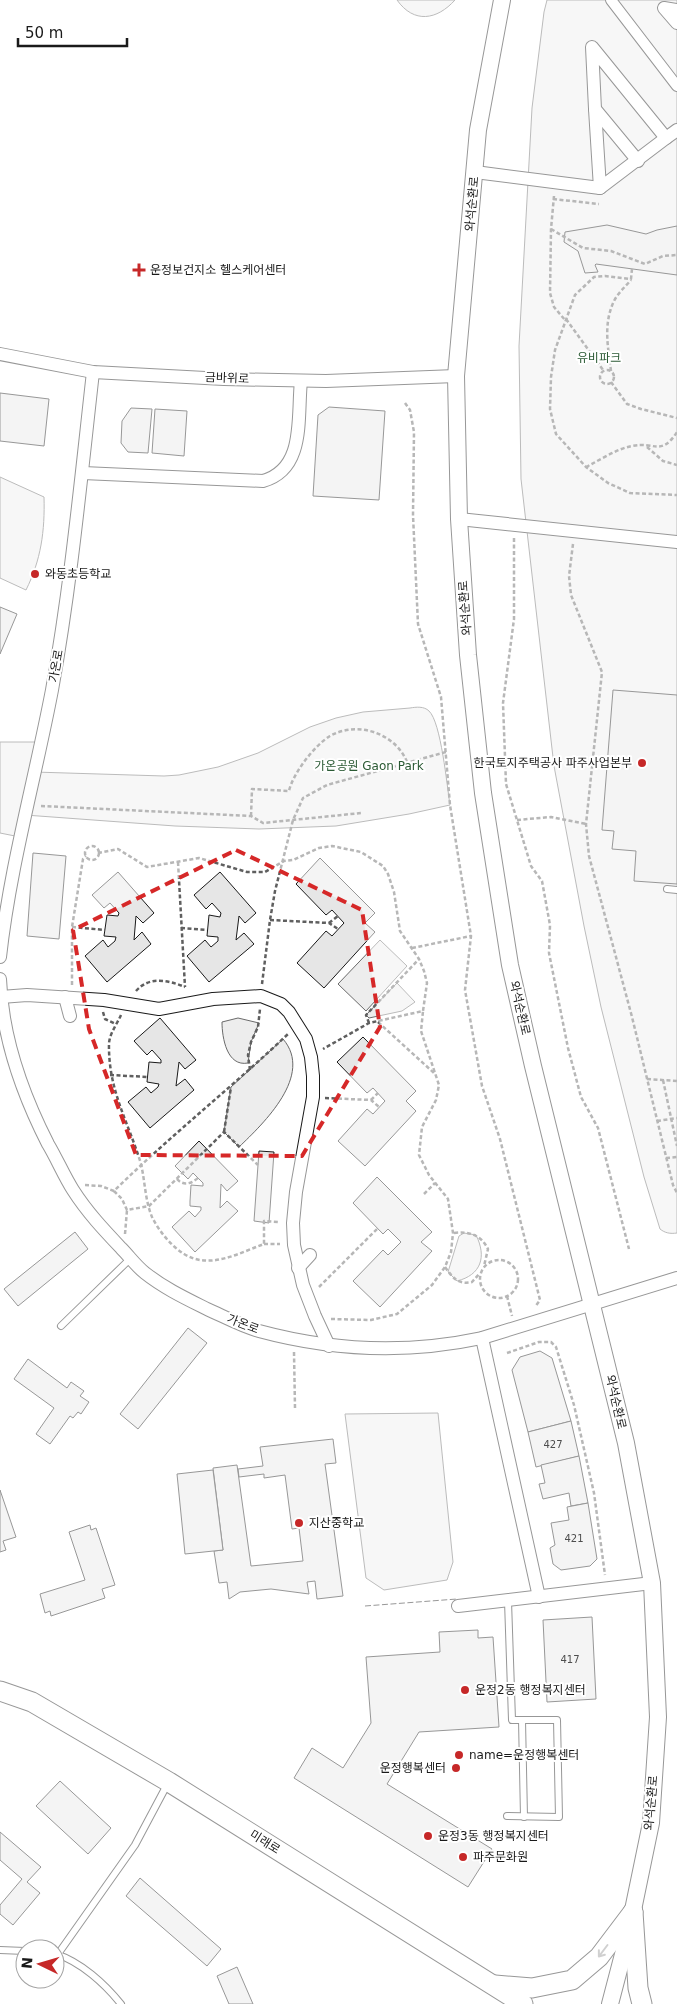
<svg xmlns="http://www.w3.org/2000/svg" width="677" height="2004" font-family="'DejaVu Sans','Noto Sans KR',sans-serif">
<style>
.green{fill:#ededed;stroke:#6a6a6a}
.building{fill:#e6e6e6;stroke:#1a1a1a}
.lines{fill:none;stroke-linecap:round;stroke-linejoin:round}
.service-casing{stroke:#1a1a1a;stroke-width:8}
.pedestrian-casing{stroke:#1a1a1a;stroke-width:12}
.minor-casing{stroke:#1a1a1a;stroke-width:14}
.tertiary-casing{stroke:#1a1a1a;stroke-width:18}
.secondary-casing{stroke:#1a1a1a;stroke-width:21}
.path{stroke:#5f5f5f;stroke-width:2.5;stroke-dasharray:4 2.5;stroke-linecap:butt}
.service{stroke:#fff;stroke-width:6}
.pedestrian{stroke:#fff;stroke-width:10}
.minor{stroke:#fff;stroke-width:12}
.tertiary{stroke:#fff;stroke-width:16}
.secondary{stroke:#fff;stroke-width:19}
.fence{stroke:#1a1a1a;stroke-width:1;stroke-dasharray:6 2.5;stroke-linecap:butt}
.oneway{stroke:#989898}
.marked{fill:none;stroke:#d62828;stroke-width:4;stroke-dasharray:10 6;stroke-linejoin:round}
.poi-dot{fill:#c62828;stroke:#fff;stroke-width:2}
.labels{text-anchor:middle;stroke-width:4;stroke-linejoin:round;paint-order:stroke}
.number-label{font-size:10px;fill:#4d4d4d}
.street-label{font-size:12px;fill:#1a1a1a;stroke:#fff}
.poi-label{font-size:12px;fill:#1a1a1a;stroke:#fff;text-anchor:start}
.park-label{font-size:12px;fill:#2b5a34;stroke:#fff}
</style>
<rect width="100%" height="100%" fill="#fff"/>
<g class="green">
<path d="M397 0H455C437 20 414 24 397 0Z"/>
<path d="M547 0H677V1233C670 1234 665 1233 660 1229L644 1177 601 1007 584 926 554 766 521 479 519 346 532 108 544 12Z"/>
<path d="M0 477 44 497C45 531 41 560 26 590L0 578Z"/>
<path d="M410 708C416 707 424 706 429 711 441 722 447 786 450 805L409 814 336 826 259 829 175 826 25 815 20 837 0 833V742H40L34 772 164 776 179 775 218 767 258 753 310 727 336 718 363 712Z"/>
<path d="M380 940 407 966 366 1011 338 984Z"/>
<path d="M397 983 415 1002 402 1011 369 1018 366 1015Z"/>
<path d="M238 1018 259 1023 251 1042 248 1063C227 1067 222 1038 222 1022Z"/>
<path d="M283 1039C314 1075 264 1123 239 1147L224 1132 231 1087Z"/>
<path d="M464 1233 476 1235C487 1257 481 1275 457 1281L448 1272 459 1236Z"/>
<path d="M438 1413 453 1562 447 1580 384 1590 366 1578 345 1414Z"/>
</g>
<g class="building">
<path d="M607 225 646 234 657 230 677 226V275L596 264 595 265 598 272 585 273 578 251 564 242 565 232Z"/>
<path d="M0 393 49 399 44 446 0 441Z"/>
<path d="M329 407 385 411 379 500 313 496 318 415Z"/>
<path d="M131 408 152 409 148 453 128 452 121 443 122 421Z"/>
<path d="M155 409 187 411 184 456 152 453Z"/>
<path d="M0 607 17 614 0 654Z"/>
<path d="M613 690 677 695V884L634 881 636 851 612 849 614 831 602 830Z"/>
<path d="M33 853 66 856 59 939 27 936Z"/>
<path d="M320 858 375 913 365 923 375 932 324 988 297 963 326 931 332 936 344 923 332 910 326 915 296 884Z"/>
<path d="M118 872 154 913 143 923 136 916 134 940 142 932 151 944 107 982 85 956 103 940 108 947 115 941 116 937 104 936 107 915 118 916 119 913 110 903 104 908 92 895Z"/>
<path d="M220 872 256 913 245 923 239 916 236 940 244 933 254 944 209 982 187 956 205 940 211 947 218 941V937L207 936 209 915 220 917 221 913 212 903 206 909 194 895Z"/>
<path d="M160 1018 196 1060 185 1069 179 1062 176 1086 185 1079 194 1090 150 1128 128 1102 146 1087 151 1093 158 1087 159 1084 147 1082 149 1062 161 1063V1060L152 1050 147 1055 134 1041Z"/>
<path d="M363 1037 416 1091 406 1101 416 1111 365 1166 338 1141 367 1109 373 1114 385 1101 373 1088 367 1093 337 1062Z"/>
<path d="M199 1141 238 1181 227 1191 221 1184 220 1208 227 1201 238 1211 195 1252 172 1227 189 1211 195 1217 201 1210V1207L190 1206V1201L191 1185 203 1186V1183L193 1173 188 1179 175 1166Z"/>
<path d="M259 1151 274 1152 269 1223 254 1221Z"/>
<path d="M377 1177 432 1232 421 1242 432 1251 380 1307 353 1281 383 1250 388 1255 401 1242 388 1229 383 1234 353 1203Z"/>
<path d="M75 1232 88 1249 18 1306 4 1289Z"/>
<path d="M188 1328 207 1343 138 1429 120 1414Z"/>
<path d="M540 1351 552 1358 571 1421 528 1432 512 1370 520 1357Z"/>
<path d="M28 1359 67 1388 71 1382 84 1391 80 1396 89 1402 81 1414 78 1412 73 1418 70 1416 50 1444 36 1434 54 1408 14 1379Z"/>
<path d="M571 1421 579 1456 536 1467 528 1432Z"/>
<path d="M333 1439 336 1463 325 1464 343 1596 317 1599 315 1581 307 1582 309 1594 271 1589 240 1592 229 1599 227 1582 219 1583 214 1551 223 1550 213 1468 237 1465 251 1566 303 1561 299 1528 292 1529 285 1475 264 1478V1474L239 1477 238 1469 263 1466 260 1447Z"/>
<path d="M579 1456 588 1503 571 1506 569 1493 543 1499 539 1484 545 1483 541 1465Z"/>
<path d="M213 1470 223 1550 185 1554 177 1474Z"/>
<path d="M0 1490 16 1537 3 1541 6 1550 0 1552Z"/>
<path d="M588 1503 597 1559 590 1566 561 1570 553 1564 550 1548 555 1545 551 1523 569 1520 567 1507Z"/>
<path d="M90 1525 91 1530 96 1528 115 1585 102 1589 105 1598 51 1616 50 1611 45 1613 40 1594 85 1580 69 1532Z"/>
<path d="M592 1617 596 1699 547 1702 543 1620Z"/>
<path d="M478 1630V1638L493 1637 499 1727 419 1732 387 1784 492 1849 468 1887 294 1778 312 1748 343 1768 371 1723 366 1657 440 1652 439 1632Z"/>
<path d="M60 1781 111 1828 88 1854 36 1806Z"/>
<path d="M0 1832 41 1867 27 1882 40 1893 13 1925 0 1914V1905L22 1879 0 1860Z"/>
<path d="M140 1878 221 1949 207 1966 126 1896Z"/>
<path d="M237 1967 253 2004H229L217 1976Z"/>
</g>
<g class="lines">
<g class="service-casing">
<g id="service">
<path d="M667 889 677 890"/>
<path d="M61 1326 131 1258"/>
<path d="M522 1720 524 1817"/>
<path d="M507 1816 559 1817 557 1720H512L508 1601"/>
<path d="M0 1950 25 1951"/>
<path d="M56 1954C81 1962 105 1984 121 2004"/>
<path d="M58 1954 135 1845 168 1783"/>
</g>
</g>
<g class="pedestrian-casing">
<path id="pedestrian" d="M611 0 677 86"/>
</g>
<g class="minor-casing">
<g id="minor">
<path d="M677 10 664 8 677 23"/>
<path d="M595 109 600 188 666 138"/>
<path d="M638 161 595 109 592 47 666 138 677 130"/>
<path d="M475 172 600 188"/>
<path d="M0 354 93 372 224 379 326 381 456 376"/>
<path d="M83 473 263 481C306 469 297 417 301 381"/>
<path d="M459 519 677 542"/>
<path d="M0 957C10 867 35 779 52 690 71 585 81 478 93 372"/>
<path d="M0 979C2 1037 22 1093 48 1144 57 1159 64 1176 73 1190 87 1212 104 1230 121 1248 129 1256 136 1266 145 1273 164 1288 185 1298 207 1309 223 1316 241 1326 259 1331 333 1351 407 1354 482 1338L677 1278"/>
<path d="M1 997 27 995 104 1000 159 1009 213 999 261 996 281 1004 289 1012 306 1039 311 1057 313 1076V1097L296 1192 293 1223 294 1245 303 1285 315 1316 329 1346"/>
<path d="M65 997 70 1016"/>
<path d="M298 1268 310 1255"/>
<path d="M482 1338 539 1597"/>
<path d="M458 1606 652 1583"/>
</g>
</g>
<g class="tertiary-casing">
<path id="tertiary" d="M502 0 478 130 456 376 459 519 468 655 483 793 510 965 533 1066 626 1443 652 1583 658 1717 651 1823 627 1939 610 2004"/>
</g>
<g class="secondary-casing">
<g id="secondary">
<path d="M0 1691 32 1702 169 1782 523 2004"/>
<path d="M633 1912 638 1988 642 2004"/>
<path d="M495 1985 532 1988 572 1980 599 1957 633 1912"/>
</g>
</g>
<g class="path">
<path d="M554 196 551 229 550 293 554 307 565 320"/>
<path d="M553 199 599 204"/>
<path d="M551 229 583 248 611 251 645 264 663 256 677 255"/>
<path d="M632 269 631 279 605 276 594 277 575 295 555 350 551 377 550 409 556 434 586 467 608 483 630 493 677 495"/>
<path d="M566 319 603 370"/>
<circle cx="607" cy="377" r="7"/>
<path d="M611 371C608 347 603 324 614 301 618 293 625 287 631 280"/>
<path d="M611 382 627 404 641 409 677 418"/>
<path d="M405 403 410 410 414 432 413 515 418 624 441 697 450 805 471 936 465 990 482 1086 500 1139 540 1300 535 1307"/>
<path d="M647 447 663 461 677 465"/>
<path d="M586 467C600 460 616 449 632 446 654 441 661 457 677 432"/>
<path d="M514 538V619L503 703 506 784 531 866 542 881 550 925 549 953 568 1048 581 1097 598 1128 629 1249"/>
<path d="M573 544 569 576 571 595 602 672 586 824 589 856 632 1017 673 1185 677 1193"/>
<path d="M41 806 251 816 263 823 361 813"/>
<path d="M251 816 252 789 289 791C293 773 315 745 330 736 358 720 396 734 407 762"/>
<path d="M517 820 551 817 586 824"/>
<circle cx="92" cy="853" r="7"/>
<path d="M98 853 118 849 147 867 199 858 247 872H265L284 861 293 860 319 848 332 846 361 852 383 866 388 874 394 892 400 931 419 959 424 971 427 983 423 1011 369 1023 323 1049"/>
<path d="M178 862 185 987"/>
<path d="M270 920 329 923 338 929"/>
<path d="M329 923 338 916"/>
<path d="M72 927 105 930"/>
<path d="M181 928 207 930"/>
<path d="M412 948 471 936"/>
<path d="M262 984 270 920 275 891 293 820 303 798 327 785 446 752"/>
<path d="M72 985V927L83 859 86 856"/>
<path d="M136 991C149 976 168 980 185 987"/>
<path d="M103 1012 105 1019 116 1024"/>
<path d="M121 1015C117 1024 110 1033 109 1043 108 1090 128 1121 141 1164 145 1181 145 1200 152 1217 159 1231 171 1246 184 1254 210 1270 239 1253 264 1244V1221L279 1222"/>
<path d="M378 1022 434 1073"/>
<path d="M369 1023 366 1015 419 959"/>
<path d="M250 1070 248 1055 251 1042 258 1027 260 1009"/>
<path d="M110 1075 148 1077"/>
<path d="M647 1079 677 1081"/>
<path d="M663 1080 677 1146"/>
<path d="M325 1098 371 1100 379 1107"/>
<path d="M371 1100 378 1093"/>
<path d="M657 1121 677 1118"/>
<path d="M224 1132 231 1087"/>
<path d="M666 1158 677 1157"/>
<path d="M177 1179C183 1186 191 1184 198 1178"/>
<path d="M85 1185 101 1186 114 1191C170 1136 231 1088 288 1034"/>
<path d="M114 1191 122 1199 127 1210 149 1206 224 1132 258 1165"/>
<path d="M424 1194 435 1183"/>
<path d="M454 1233C469 1231 481 1235 488 1249L484 1266"/>
<path d="M125 1234 127 1210"/>
<path d="M264 1244H280"/>
<circle cx="499" cy="1279" r="19"/>
<path d="M445 1267C453 1278 458 1285 472 1282L480 1273"/>
<path d="M319 1287 378 1228"/>
<path d="M507 1296 512 1316"/>
<path d="M331 1319 371 1320 397 1314 432 1285 445 1267 451 1252 453 1233 448 1199 429 1175 419 1155 422 1127 436 1100 439 1085 421 1031 423 1011"/>
<path d="M294 1352 295 1408"/>
<path d="M507 1353 539 1342H551L556 1347 574 1405 594 1493 605 1575"/>
</g>
<use href="#service" class="service"/>
<use href="#pedestrian" class="pedestrian"/>
<use href="#minor" class="minor"/>
<use href="#tertiary" class="tertiary"/>
<use href="#secondary" class="secondary"/>
<path class="fence" d="M365 1606 457 1599"/>
</g>
<defs><path id="oneway-shaft" d="M-6 0H5M1.5-3L5.5 0L1.5 3" fill="none" stroke-width="1.6" stroke-linecap="round" stroke-linejoin="round" transform="scale(1.25)"/></defs>
<use class="oneway" href="#oneway-shaft" transform="translate(603 1951) rotate(127)"/>
<path d="M0 0H677V2004H0ZM236 850 362 910 380 1027 302 1156 136 1155 89 1029 73 930Z" fill="#fff" fill-opacity=".55" fill-rule="evenodd"/>
<path class="marked" d="M236 850 362 910 380 1027 302 1156 136 1155 89 1029 73 930Z"/>
<g class="poi-dot">
<path d="M136.5 262.5h5v5h5v5h-5v5h-5v-5h-5v-5h5z"/>
<circle cx="35" cy="574" r="5"/>
<circle cx="642" cy="763" r="5"/>
<circle cx="299" cy="1523" r="5"/>
<circle cx="465" cy="1690" r="5"/>
<circle cx="459" cy="1755" r="5"/>
<circle cx="456" cy="1768" r="5"/>
<circle cx="428" cy="1836" r="5"/>
<circle cx="463" cy="1857" r="5"/>
</g>
<g class="labels">
<g class="number-label">
<text x="553" y="1448">427</text>
<text x="574" y="1542">421</text>
<text x="570" y="1663">417</text>
</g>
<g class="street-label">
<text transform="translate(472 204) rotate(-85)" y="4">와석순환로</text>
<text transform="translate(227 378) rotate(2)" y="4">금바위로</text>
<text transform="translate(465 608) rotate(-94)" y="4">와석순환로</text>
<text transform="translate(56 666) rotate(-80)" y="4">가온로</text>
<text transform="translate(520 1008) rotate(77)" y="4">와석순환로</text>
<text transform="translate(243 1324) rotate(21)" y="4">가온로</text>
<text transform="translate(616 1402) rotate(77)" y="4">와석순환로</text>
<text transform="translate(651 1803) rotate(-85)" y="4">와석순환로</text>
<text transform="translate(265 1842) rotate(32)" y="4">미래로</text>
</g>
<g class="poi-label">
<text x="150" y="274">운정보건지소 헬스케어센터</text>
<text x="45" y="578">와동초등학교</text>
<text x="632" y="767" text-anchor="end">한국토지주택공사 파주사업본부</text>
<text x="309" y="1527">지산중학교</text>
<text x="475" y="1694">운정2동 행정복지센터</text>
<text x="469" y="1759">name=운정행복센터</text>
<text x="446" y="1772" text-anchor="end">운정행복센터</text>
<text x="438" y="1840">운정3동 행정복지센터</text>
<text x="473" y="1861">파주문화원</text>
</g>
<g class="park-label">
<text x="599" y="362">유비파크</text>
<text x="369" y="770">가온공원 Gaon Park</text>
</g>
</g>
<g transform="translate(40 1964) rotate(275)"><circle r="24" fill="#ffffff" stroke="#a3a3a3"/>
<path d="M0-4L9 19L0 12L-9 19Z" fill="#c62828"/>
<text y="-8" font-size="14" font-weight="bold" text-anchor="middle" fill="#1a1a1a">N</text>
</g>
<path d="M18 38v8h109v-8" fill="none" stroke="#1a1a1a" stroke-width="2.5"/>
<text x="25" y="38" font-size="15" fill="#1a1a1a" stroke="#ffffff" stroke-width="4" paint-order="stroke">50 m</text>
</svg>
